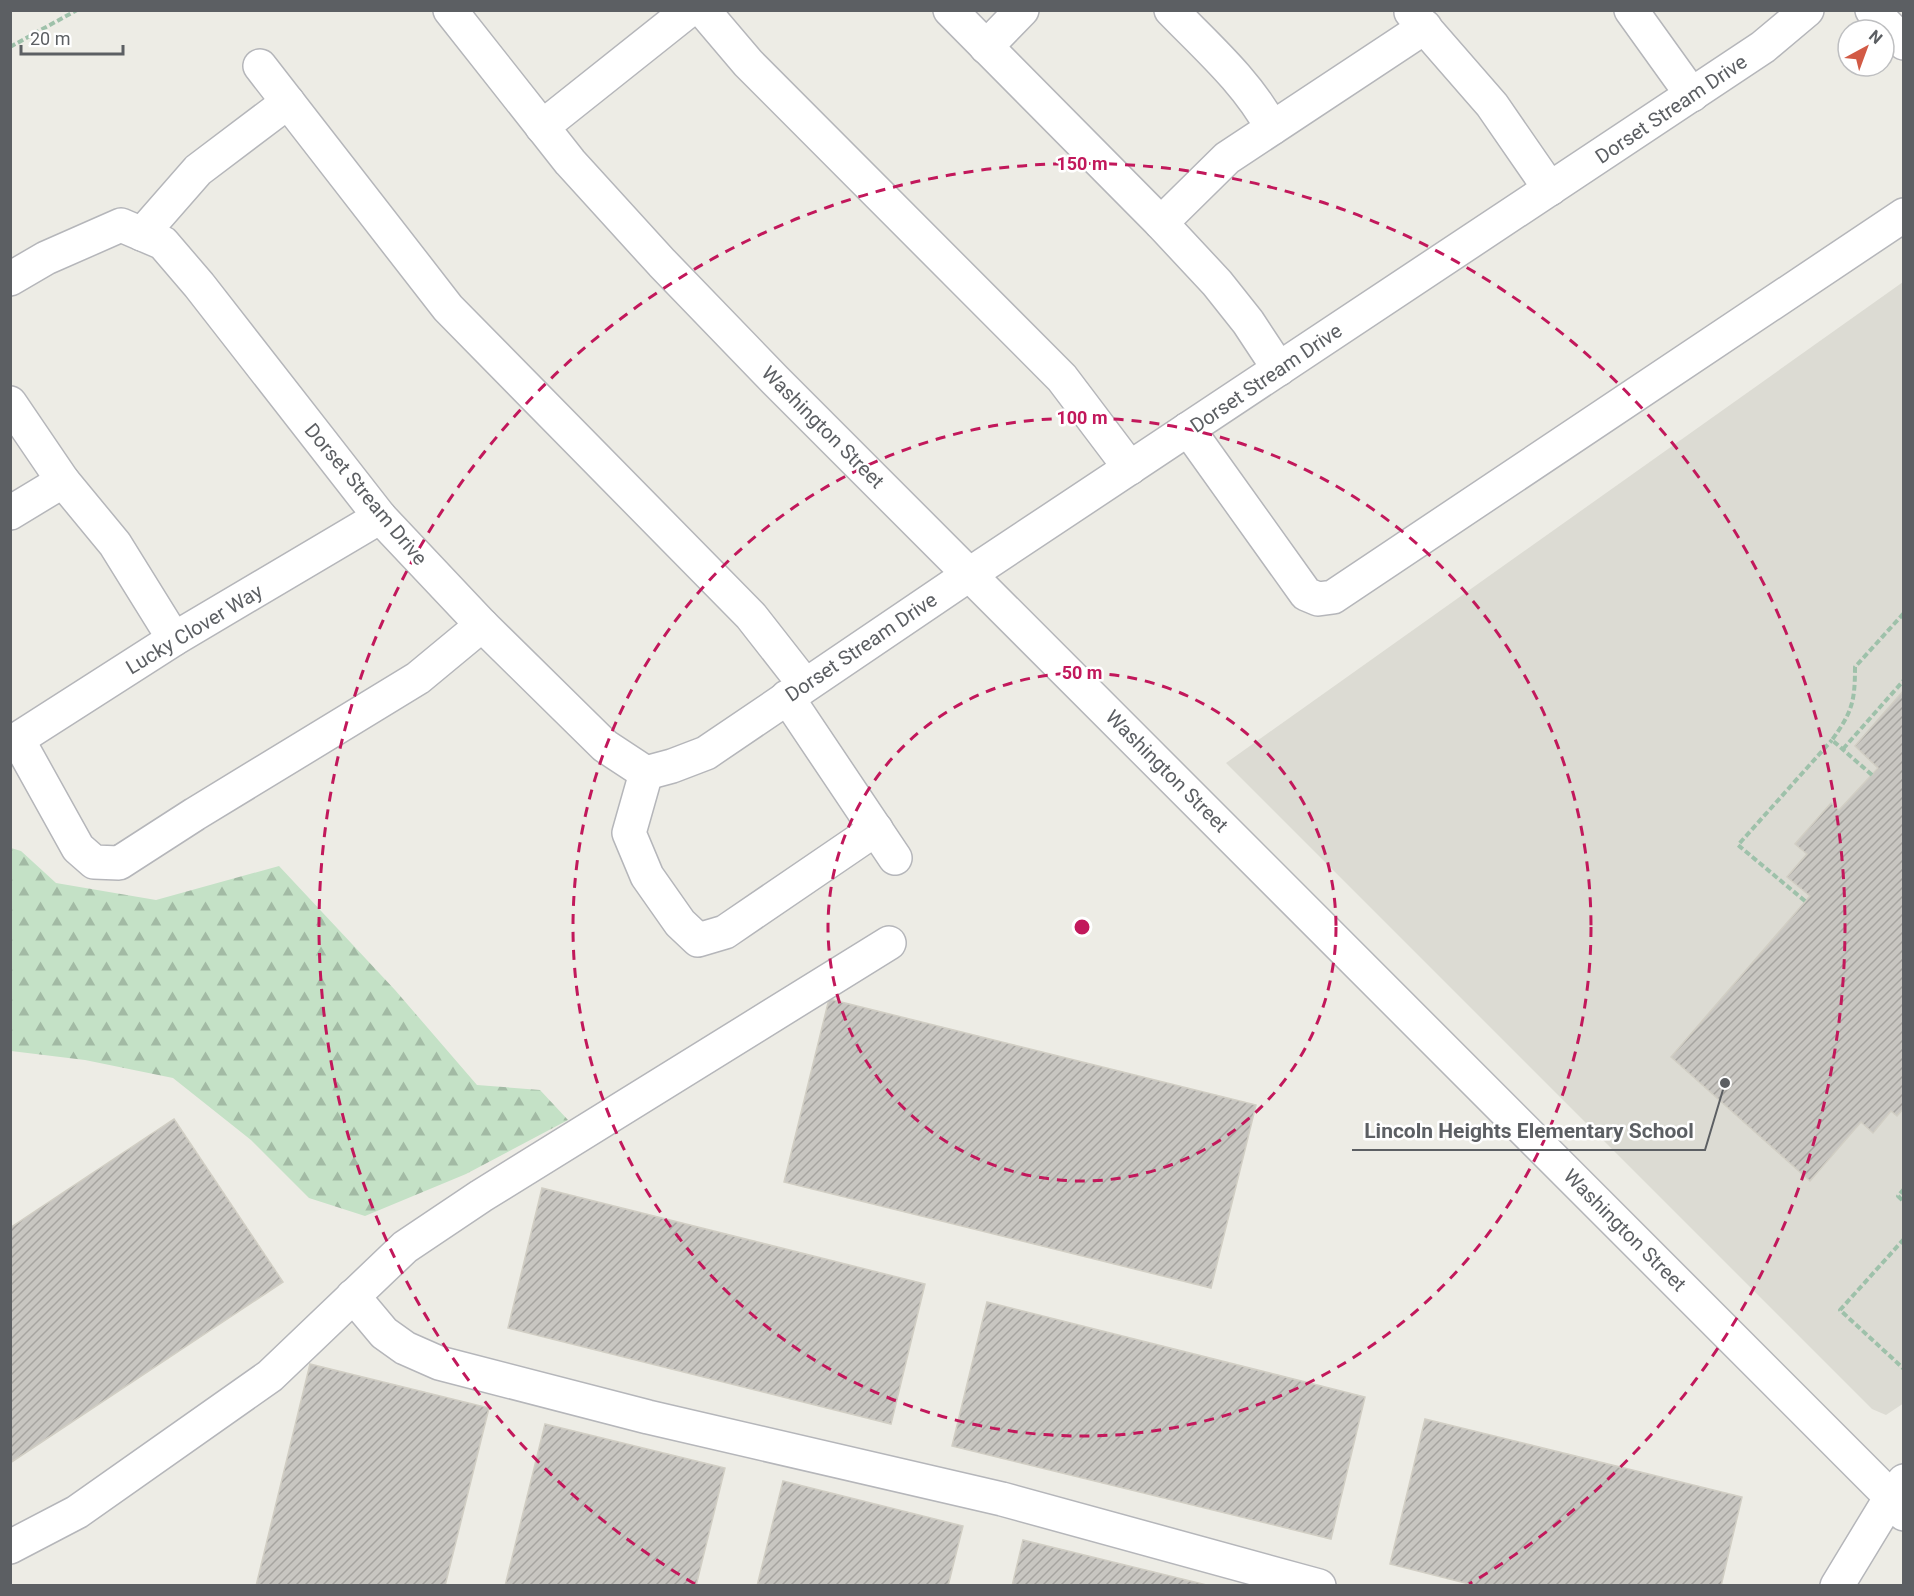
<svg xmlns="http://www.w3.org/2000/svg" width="1914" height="1596" font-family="Roboto,sans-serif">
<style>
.education{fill:#dcdbd3}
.forest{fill:url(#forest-firs)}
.building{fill:url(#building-hatch);stroke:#d1cec4;stroke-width:1.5}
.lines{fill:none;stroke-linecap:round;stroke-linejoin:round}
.minor-casing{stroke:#b5b6ba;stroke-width:36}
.path{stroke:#9ec1aa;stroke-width:4;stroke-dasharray:6 3;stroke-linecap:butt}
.minor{stroke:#fff;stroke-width:33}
.ring{fill:none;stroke:#c2185b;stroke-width:3;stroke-dasharray:10 8}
.labels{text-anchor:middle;stroke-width:5;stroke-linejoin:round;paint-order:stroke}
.street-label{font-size:20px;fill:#5c5f63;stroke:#fff}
.centre{fill:#c2185b;stroke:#fff;stroke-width:3}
.ring-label{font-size:18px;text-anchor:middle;font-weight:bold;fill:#c2185b;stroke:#fff;stroke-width:5;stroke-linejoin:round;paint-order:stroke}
.leader{fill:none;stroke:#5c5f63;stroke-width:2}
.callout-dot{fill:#5c5f63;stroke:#fff;stroke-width:2}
.callout-label{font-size:21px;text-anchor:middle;font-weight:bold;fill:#5c5f63;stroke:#fff;stroke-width:5;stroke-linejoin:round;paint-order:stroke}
</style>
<defs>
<pattern id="forest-firs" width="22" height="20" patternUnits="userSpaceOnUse" patternTransform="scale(1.5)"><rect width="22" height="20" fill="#c4e1c6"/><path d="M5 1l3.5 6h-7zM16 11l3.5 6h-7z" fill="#a2baa4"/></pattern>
<pattern id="building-hatch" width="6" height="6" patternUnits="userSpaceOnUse" patternTransform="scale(1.5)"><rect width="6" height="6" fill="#c8c6c1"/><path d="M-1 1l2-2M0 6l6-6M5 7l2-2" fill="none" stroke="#a6a4a0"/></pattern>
</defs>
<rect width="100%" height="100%" fill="#edece5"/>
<path class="education" d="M1903 282 1904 1403 1886 1415 1872 1409 1226 763Z"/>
<path class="forest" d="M11 848 21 851 56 883 156 900 279 866 395 990 477 1085 540 1090 568 1120 466 1174 365 1216 309 1198 251 1140 173 1078 85 1060 11 1051Z"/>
<g class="building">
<path d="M1904 690V1108L1897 1116 1891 1111 1873 1133 1861 1122 1810 1181 1671 1057 1810 896 1787 877 1807 854 1795 844 1831 803 1839 810 1878 768 1855 746Z"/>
<path d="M829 999 1256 1105 1211 1288 784 1182Z"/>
<path d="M174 1119 283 1282 10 1463V1228Z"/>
<path d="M542 1188 925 1284 891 1424 508 1328Z"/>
<path d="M987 1302 1365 1397 1331 1539 952 1446Z"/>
<path d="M310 1364 489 1408 445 1586H256Z"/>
<path d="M1425 1419 1742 1497 1721 1586H1477L1390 1564Z"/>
<path d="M545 1424 725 1468 696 1586H505Z"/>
<path d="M783 1481 963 1526 948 1586H757Z"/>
<path d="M1023 1540 1207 1585V1586H1012Z"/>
</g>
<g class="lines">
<g class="minor-casing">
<g id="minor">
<path d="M450 10 570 162 662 263 775 380 1891 1497 1904 1514"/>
<path d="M703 10 748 63 1062 378 1130 468"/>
<path d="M950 10 1161 223 1217 283 1248 322 1279 369"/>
<path d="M1171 10C1208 48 1247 82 1272 128"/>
<path d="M1631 10 1692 95"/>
<path d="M1872 10 1904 43"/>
<path d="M1411 12 1492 105 1550 189"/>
<path d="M986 47 1022 10"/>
<path d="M260 66 448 308 751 616 805 685"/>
<path d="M542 127 689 10"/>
<path d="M1161 223 1227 158 1425 27"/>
<path d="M142 234 198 170 288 102"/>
<path d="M10 279 46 258 121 225 163 243 199 285 380 517 482 625 605 746 646 773 672 766 706 753 970 574 1763 47 1807 10"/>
<path d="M10 403 63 481 115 544 174 639"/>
<path d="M1188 429 1306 594 1318 599 1333 597 1904 215"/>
<path d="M10 513 63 481"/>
<path d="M787 697 895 858"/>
<path d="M18 740 78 848 94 862 119 863 195 814 418 678 482 625"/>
<path d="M10 744 174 639 380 517"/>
<path d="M646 773 629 833 647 876 680 923 698 940 725 932 876 829"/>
<path d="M353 1296 384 1333 405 1348 439 1363 648 1417 1002 1499 1319 1586"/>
<path d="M10 1547 77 1512 270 1376 405 1247 481 1196 889 943"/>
<path d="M1837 1586 1891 1497 1904 1481"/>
</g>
</g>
<g class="path">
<path d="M10 47 77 10"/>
<path d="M1843 749 1904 680"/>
<path d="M1872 775 1832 740C1852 712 1855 702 1855 667L1904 613"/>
<path d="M1805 901 1738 845 1832 740"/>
<path d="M1904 1189 1898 1196 1904 1202"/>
<path d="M1904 1239 1840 1310 1904 1369"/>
</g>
<use href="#minor" class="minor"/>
</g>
<g class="ring">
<circle cx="1082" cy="927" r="254"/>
<circle cx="1082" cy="927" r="509"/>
<path d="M695 1584A763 763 0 1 1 1469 1584"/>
</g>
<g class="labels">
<g class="street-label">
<text transform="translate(1671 109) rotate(-34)" y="7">Dorset Stream Drive</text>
<text transform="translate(1266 378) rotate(-34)" y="7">Dorset Stream Drive</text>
<text transform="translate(823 427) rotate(45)" y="7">Washington Street</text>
<text transform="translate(366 494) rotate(50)" y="7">Dorset Stream Drive</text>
<text transform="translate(194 629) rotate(-31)" y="7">Lucky Clover Way</text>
<text transform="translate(861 647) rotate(-34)" y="7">Dorset Stream Drive</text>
<text transform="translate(1167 771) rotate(45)" y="7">Washington Street</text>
<text transform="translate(1625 1230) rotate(45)" y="7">Washington Street</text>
</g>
</g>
<circle cx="1082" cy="927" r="9" class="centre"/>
<g class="ring-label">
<text x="1082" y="170">150 m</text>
<text x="1082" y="424">100 m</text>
<text x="1082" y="679">50 m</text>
</g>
<path class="leader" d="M1725 1083L1705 1150H1352"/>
<circle class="callout-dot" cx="1725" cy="1083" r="6"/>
<g class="callout-label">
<text x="1529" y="1138">Lincoln Heights Elementary School</text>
</g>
<rect width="1914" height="1596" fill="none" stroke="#5c5f63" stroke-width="24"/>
<g transform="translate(1866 48) rotate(41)"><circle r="28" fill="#ffffff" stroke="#bebfc1" stroke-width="1.5"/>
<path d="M0-4.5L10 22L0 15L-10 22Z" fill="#d25a45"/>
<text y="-9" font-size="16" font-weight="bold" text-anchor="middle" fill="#5c5f63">N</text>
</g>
<path d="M21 45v9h102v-9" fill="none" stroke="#5c5f63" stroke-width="3"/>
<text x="30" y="45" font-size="18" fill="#5c5f63" stroke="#ffffff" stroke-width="4.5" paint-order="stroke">20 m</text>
</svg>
